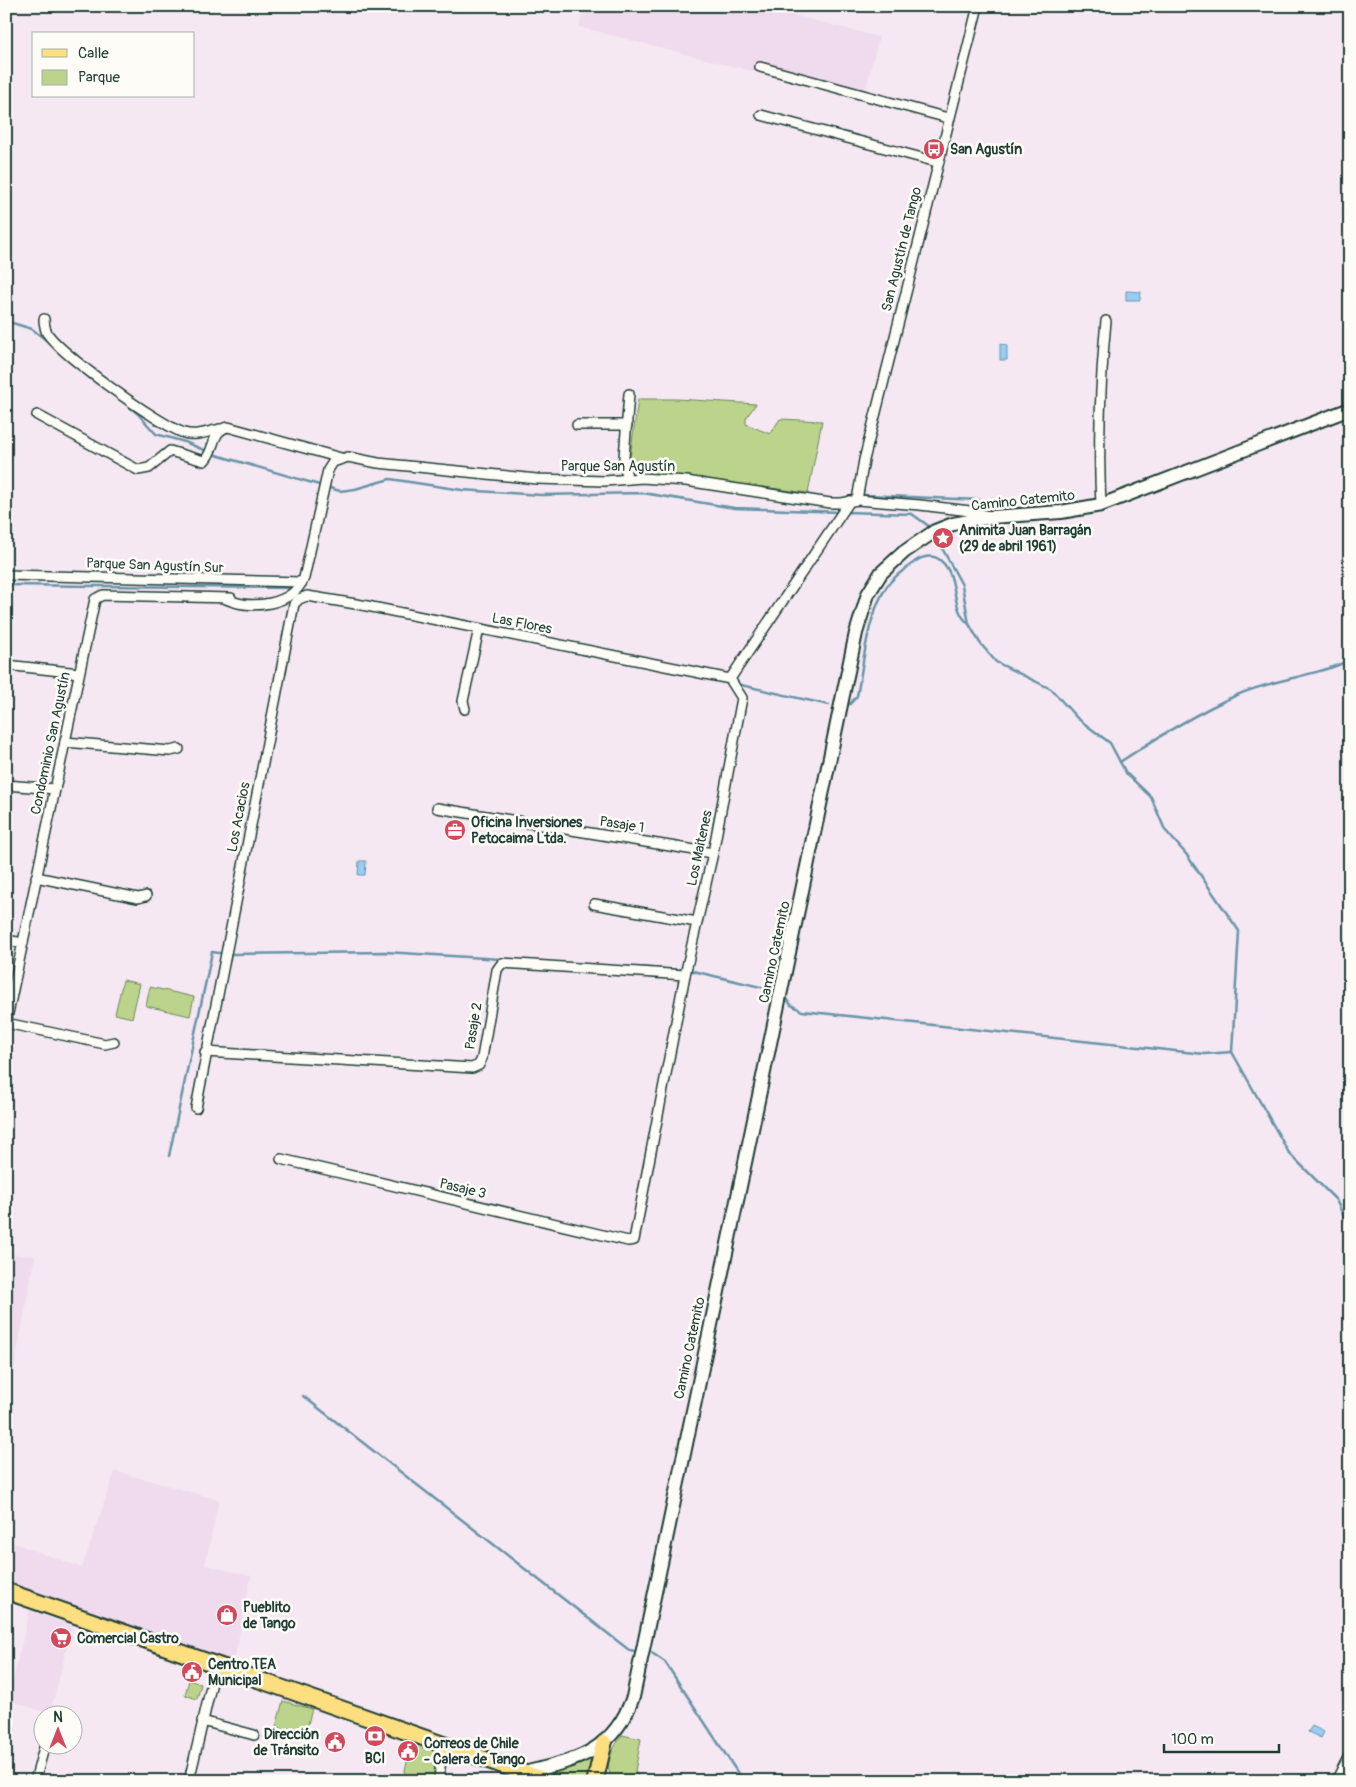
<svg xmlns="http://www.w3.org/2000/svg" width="1356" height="1787" font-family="Pangolin,sans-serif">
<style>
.built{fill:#efdaee}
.green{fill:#bbd38a;stroke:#6d885f}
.water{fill:#98cef6;stroke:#6894a8}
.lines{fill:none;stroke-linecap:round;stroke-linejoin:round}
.stream{stroke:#6894a8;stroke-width:2.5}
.street-casing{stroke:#1f3d34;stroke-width:12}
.secondary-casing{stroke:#1f3d34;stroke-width:16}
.primary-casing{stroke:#1f3d34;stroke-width:19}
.street{stroke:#fdfcf7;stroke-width:9}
.secondary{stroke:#fdfcf7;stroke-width:12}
.primary{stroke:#fedf80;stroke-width:15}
.labels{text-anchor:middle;stroke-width:5;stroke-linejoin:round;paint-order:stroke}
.poi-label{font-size:14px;font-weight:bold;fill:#1f3d34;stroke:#fdfcf7;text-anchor:start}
.street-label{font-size:14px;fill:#1f3d34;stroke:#fdfcf7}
</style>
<rect width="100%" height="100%" fill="#f5e8f2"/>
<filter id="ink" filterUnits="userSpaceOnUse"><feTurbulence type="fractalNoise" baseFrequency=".02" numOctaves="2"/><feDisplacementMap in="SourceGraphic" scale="10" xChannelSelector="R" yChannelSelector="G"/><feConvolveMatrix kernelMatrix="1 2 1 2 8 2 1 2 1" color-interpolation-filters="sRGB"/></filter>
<g filter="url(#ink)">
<g class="built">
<path d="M585 6H758L879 37 863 99 579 27Z"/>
<path d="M6 1254 35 1256 6 1413Z"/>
<path d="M115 1471 219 1500 205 1565 251 1576 234 1661 6 1581V1540L82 1568Z"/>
<path d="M30 1610 72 1626 50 1714 8 1700Z"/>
</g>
<g class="green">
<path d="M638 399H677L756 404 746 418V424L770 434 780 419 822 421 808 493 664 474 637 473 629 465Z"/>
<path d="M123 980 140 984 132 1018 115 1014Z"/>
<path d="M150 987 194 997 190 1016 146 1006Z"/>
<path d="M189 1680 201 1684 197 1699 185 1695Z"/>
<path d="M283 1701 312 1709 305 1735 276 1727Z"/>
<path d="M622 1735 641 1739 635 1771 641 1781H613C603 1764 612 1750 622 1735Z"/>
<path d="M412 1742 438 1752 434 1781 404 1774Z"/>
<path d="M599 1754 592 1781H578L550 1773 578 1765Z"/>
</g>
<g class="water">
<path d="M1126 291 1141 292 1140 300H1126Z"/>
<path d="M1000 344 1007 345V360H1000Z"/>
<path d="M359 861H366L365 875H358Z"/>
<path d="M1312 1726 1324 1732 1321 1738 1308 1732Z"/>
</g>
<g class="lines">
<g class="stream">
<path d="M6 321 32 329 51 344"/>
<path d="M116 396 138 414 156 434 185 442 206 451"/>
<path d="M216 455 340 491 355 489 390 479 462 490 541 495 643 493 734 508 840 512"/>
<path d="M865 495 979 500"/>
<path d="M840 499 851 497"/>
<path d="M846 512 912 514 930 527"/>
<path d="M936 537 962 585 969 624 980 643 996 662 1051 689 1077 718 1110 743 1126 773 1151 797 1165 830 1186 854 1239 931 1232 1052 1289 1153 1336 1200 1350 1229"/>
<path d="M6 585 289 588"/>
<path d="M741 685 829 705"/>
<path d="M850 704 857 696C864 661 867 616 887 586 894 576 906 568 916 561 923 556 934 554 941 561 959 576 950 608 968 623"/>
<path d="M1120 762C1156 738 1196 713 1237 695 1273 679 1314 677 1350 660"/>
<path d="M233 954 385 952 501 959"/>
<path d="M611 966 682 970"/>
<path d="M693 971 777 991"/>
<path d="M786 997 791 1005 802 1011 1204 1054 1232 1052"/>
<path d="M169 1156 212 952 219 953"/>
<path d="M303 1396 629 1650 635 1651"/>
<path d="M6 1599 23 1605"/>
<path d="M652 1653 665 1662 743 1781"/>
</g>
<g class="street-casing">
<g id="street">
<path d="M760 67 948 118"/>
<path d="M761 115 937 162"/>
<path d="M44 319C44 323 45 327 46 331 55 351 161 426 184 433 196 437 209 431 221 429"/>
<path d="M37 415 138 470 149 468 170 451 204 461C215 452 211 430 228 427L341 458"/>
<path d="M577 425H627"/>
<path d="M627 479 624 457 629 394"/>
<path d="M857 500 864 460 978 6"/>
<path d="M1101 505C1098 443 1100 383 1106 321"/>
<path d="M6 575 302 582"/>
<path d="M226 599C251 610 292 606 304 578L328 470 333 462 348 457 378 463 537 479 605 481 642 478 686 481 830 503H842L857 500 920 505 970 511 989 516"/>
<path d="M6 665 79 673"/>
<path d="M730 679 850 501"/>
<path d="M465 709 463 701 479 629"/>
<path d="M65 742 170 751 179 749"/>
<path d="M6 785 55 789"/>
<path d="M437 808 713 853"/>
<path d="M36 877 138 898 146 896"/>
<path d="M594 904 697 922"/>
<path d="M6 940 23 943"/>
<path d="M6 1023 95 599 103 595 231 598"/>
<path d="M6 1023 105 1044 114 1042"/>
<path d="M205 1052 472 1068 479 1065 482 1058 497 970 502 963 685 975"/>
<path d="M196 1108 294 604 299 599 307 596 362 605 730 679"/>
<path d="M281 1159 628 1241 634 1240 685 975 713 853 742 698 730 679"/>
<path d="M202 1721 254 1735"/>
<path d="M6 1728 9 1729"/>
<path d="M1337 1779 1350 1754"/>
<path d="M35 1781 45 1744"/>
<path d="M189 1781 216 1665"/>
<path d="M439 1781 442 1744"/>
</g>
</g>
<g class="secondary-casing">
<path id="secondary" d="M524 1773C576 1760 613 1753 633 1697L856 633 868 594 881 573 904 552 935 531 953 524 991 517 1061 512 1101 505 1350 409"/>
</g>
<g class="primary-casing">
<g id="primary">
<path d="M6 1591 547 1781"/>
<path d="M595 1781 604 1743"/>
</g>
</g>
<use href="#street" class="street"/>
<use href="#secondary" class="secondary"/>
<use href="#primary" class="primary"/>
</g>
</g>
<defs>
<g id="bus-disc" transform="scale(1.125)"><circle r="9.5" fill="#d1495b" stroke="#fdfcf7"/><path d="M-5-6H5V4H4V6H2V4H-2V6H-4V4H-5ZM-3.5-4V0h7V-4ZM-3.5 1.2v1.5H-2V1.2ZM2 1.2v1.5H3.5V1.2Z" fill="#fff"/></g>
<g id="sight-disc" transform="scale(1.125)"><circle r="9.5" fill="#d1495b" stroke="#fdfcf7"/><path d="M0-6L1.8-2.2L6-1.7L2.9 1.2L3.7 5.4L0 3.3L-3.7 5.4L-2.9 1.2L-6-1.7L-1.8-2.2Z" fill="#fff"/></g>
<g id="office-disc" transform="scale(1.125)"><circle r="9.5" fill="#d1495b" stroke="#fdfcf7"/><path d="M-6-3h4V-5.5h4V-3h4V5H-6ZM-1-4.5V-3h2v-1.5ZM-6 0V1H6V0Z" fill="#fff"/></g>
<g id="shop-disc" transform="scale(1.125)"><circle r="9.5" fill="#d1495b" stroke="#fdfcf7"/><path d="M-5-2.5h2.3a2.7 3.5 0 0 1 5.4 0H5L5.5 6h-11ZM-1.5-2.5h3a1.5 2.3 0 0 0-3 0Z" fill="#fff"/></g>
<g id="supermarket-disc" transform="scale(1.125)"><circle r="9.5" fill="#d1495b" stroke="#fdfcf7"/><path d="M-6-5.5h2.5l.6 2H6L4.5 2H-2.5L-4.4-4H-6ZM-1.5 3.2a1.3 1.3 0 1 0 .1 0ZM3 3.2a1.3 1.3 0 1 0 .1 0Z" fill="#fff"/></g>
<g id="civic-disc" transform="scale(1.125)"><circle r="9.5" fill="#d1495b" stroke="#fdfcf7"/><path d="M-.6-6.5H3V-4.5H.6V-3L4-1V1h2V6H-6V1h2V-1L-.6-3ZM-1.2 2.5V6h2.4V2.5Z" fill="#fff"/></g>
<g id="bank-disc" transform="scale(1.125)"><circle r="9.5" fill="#d1495b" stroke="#fdfcf7"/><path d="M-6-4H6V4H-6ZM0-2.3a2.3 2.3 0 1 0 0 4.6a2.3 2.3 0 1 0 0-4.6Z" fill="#fff"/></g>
</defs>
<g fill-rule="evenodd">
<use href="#bus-disc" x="934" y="149"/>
<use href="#sight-disc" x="943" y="538"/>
<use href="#office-disc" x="455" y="830"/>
<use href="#shop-disc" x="227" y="1615"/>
<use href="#supermarket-disc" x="61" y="1638"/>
<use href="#civic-disc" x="192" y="1672"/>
<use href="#bank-disc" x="375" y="1736"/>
<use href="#civic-disc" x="335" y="1742"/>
<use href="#civic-disc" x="408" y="1751"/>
</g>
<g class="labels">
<g class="poi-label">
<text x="950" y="154">San Agustín</text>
<text x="959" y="535">Animita Juan Barragán<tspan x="959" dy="16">(29 de abril 1961)</tspan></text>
<text x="471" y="827">Oficina Inversiones<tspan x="471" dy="16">Petocaima Ltda.</tspan></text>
<text x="243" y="1612">Pueblito<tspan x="243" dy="16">de Tango</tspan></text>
<text x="77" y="1643">Comercial Castro</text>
<text x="208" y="1669">Centro TEA<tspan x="208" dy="16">Municipal</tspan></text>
<text x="319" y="1739" text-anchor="end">Dirección<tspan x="319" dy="16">de Tránsito</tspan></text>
<text x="424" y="1748">Correos de Chile<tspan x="424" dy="16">- Calera de Tango</tspan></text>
<text x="375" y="1763" text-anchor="middle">BCI</text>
</g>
<g class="street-label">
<text transform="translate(901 249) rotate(-76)" y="5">San Agustín de Tango</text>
<text x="618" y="471">Parque San Agustín</text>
<text transform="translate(1023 500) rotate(-6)" y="5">Camino Catemito</text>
<text transform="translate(155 565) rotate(2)" y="5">Parque San Agustín Sur</text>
<text transform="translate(522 623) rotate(11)" y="5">Las Flores</text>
<text transform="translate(50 743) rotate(-78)" y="5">Condominio San Agustín</text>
<text transform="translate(238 817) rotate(-79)" y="5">Los Acacios</text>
<text transform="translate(622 824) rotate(9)" y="5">Pasaje 1</text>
<text transform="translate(699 848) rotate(-78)" y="5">Los Maitenes</text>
<text transform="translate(774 952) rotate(-78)" y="5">Camino Catemito</text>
<text transform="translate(473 1026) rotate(-81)" y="5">Pasaje 2</text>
<text transform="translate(463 1188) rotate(13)" y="5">Pasaje 3</text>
<text transform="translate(689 1348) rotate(-78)" y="5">Camino Catemito</text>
</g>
</g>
<rect width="1356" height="1787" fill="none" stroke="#fdfcf7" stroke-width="25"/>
<rect x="12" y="12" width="1331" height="1762" fill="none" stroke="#1f3d34" stroke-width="2" filter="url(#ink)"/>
<rect x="32" y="32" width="162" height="65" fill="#fdfcf7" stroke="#a4b0a9"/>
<rect x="42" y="49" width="25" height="8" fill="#fedf80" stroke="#a4b0a9"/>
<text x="78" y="58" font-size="15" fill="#1f3d34">Calle</text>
<rect x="42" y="70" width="25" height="15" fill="#bbd38a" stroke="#a4b0a9"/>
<text x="78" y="82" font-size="15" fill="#1f3d34">Parque</text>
<g transform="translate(58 1730)"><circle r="24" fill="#fdfcf7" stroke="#a4b0a9"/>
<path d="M0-4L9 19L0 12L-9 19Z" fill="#d1495b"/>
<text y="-8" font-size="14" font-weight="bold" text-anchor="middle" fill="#1f3d34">N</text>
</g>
<path d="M1164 1744v8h115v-8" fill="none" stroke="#1f3d34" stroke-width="2.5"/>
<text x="1171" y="1744" font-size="15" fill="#1f3d34" stroke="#fdfcf7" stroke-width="4" paint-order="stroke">100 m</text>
</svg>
